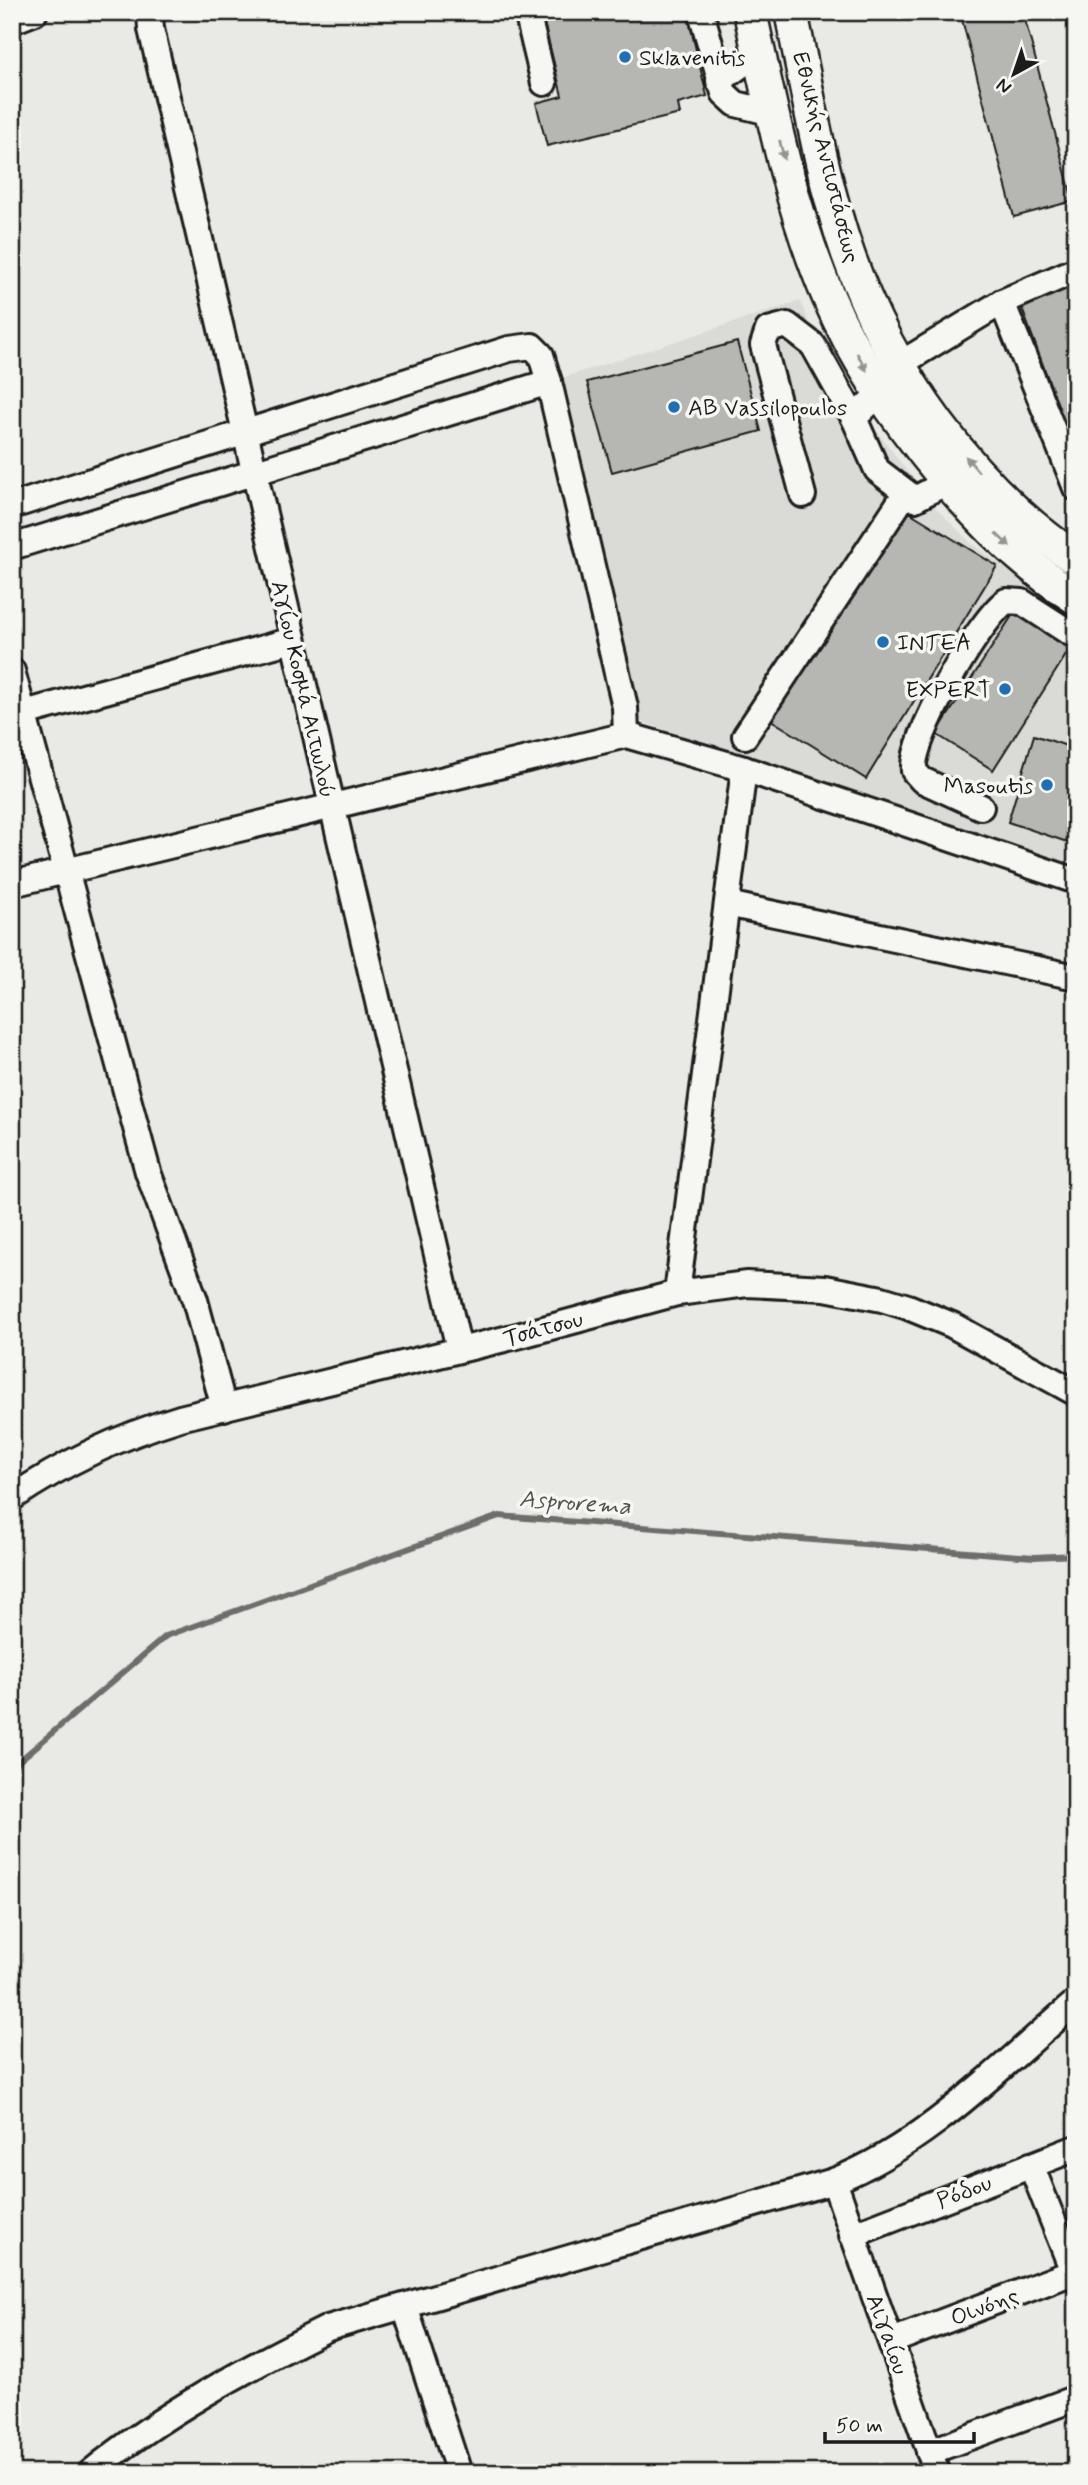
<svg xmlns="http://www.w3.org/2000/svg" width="1088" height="2485" font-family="Mynerve,sans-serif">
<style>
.built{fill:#dadad6}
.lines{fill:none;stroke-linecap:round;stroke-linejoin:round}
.stream{stroke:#6d6d6c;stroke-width:6}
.building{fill:#b6b6b3;stroke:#1c1c1c;stroke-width:2}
.minor-casing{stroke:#1c1c1c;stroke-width:30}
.major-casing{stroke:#1c1c1c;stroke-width:37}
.minor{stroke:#f6f6f2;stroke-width:24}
.major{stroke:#f6f6f2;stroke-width:32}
.oneway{fill:#949492}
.poi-dot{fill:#1f6fb2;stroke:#f6f6f2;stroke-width:2.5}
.labels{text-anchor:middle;stroke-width:7;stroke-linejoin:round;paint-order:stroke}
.poi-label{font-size:23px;fill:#1c1c1c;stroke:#f6f6f2;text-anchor:start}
.street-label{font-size:23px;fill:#1c1c1c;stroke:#f6f6f2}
.water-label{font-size:24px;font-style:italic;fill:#525251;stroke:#f6f6f2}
</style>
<rect width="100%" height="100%" fill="#e9e9e5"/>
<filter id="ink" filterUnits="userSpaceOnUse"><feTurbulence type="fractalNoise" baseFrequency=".0143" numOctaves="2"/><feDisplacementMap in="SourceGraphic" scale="14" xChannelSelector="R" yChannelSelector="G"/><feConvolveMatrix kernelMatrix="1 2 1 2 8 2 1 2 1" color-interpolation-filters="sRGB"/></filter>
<g filter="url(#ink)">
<path class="built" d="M800 301 814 334 867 418 931 503 971 543 1076 621V874L640 721 559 379Z"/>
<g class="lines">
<path class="stream" d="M12 1767 166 1636 499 1516 1034 1557 1076 1555"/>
</g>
<g class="building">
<path d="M570 12H687L707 96 678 104 680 114 547 146 536 103 562 96 543 19Z"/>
<path d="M960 12H1023L1073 201 1014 217Z"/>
<path d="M1076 283V454L1020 303Z"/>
<path d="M737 342 761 431 612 472 587 382Z"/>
<path d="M901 507 997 566 866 779 768 718Z"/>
<path d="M1017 608 1073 644 993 770 936 734Z"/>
<path d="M1034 735 1076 749V845L1008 822Z"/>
</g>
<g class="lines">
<g class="minor-casing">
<g id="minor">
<path d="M150 12 151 29 459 1349"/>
<path d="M527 12 544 83"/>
<path d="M701 12 724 93 736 104 773 113"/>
<path d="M12 21 35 12"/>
<path d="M719 81 759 52"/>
<path d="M1002 302 1076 488"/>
<path d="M900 364 1002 302 1076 270"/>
<path d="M880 393 854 418 877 470 915 499 947 482"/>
<path d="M803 495 763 345 768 330 787 325 813 345 854 418"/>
<path d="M12 506 509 349 532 346 541 355 549 382 625 707 626 735"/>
<path d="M12 547 549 382"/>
<path d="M12 671 148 1172 195 1300 224 1408"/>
<path d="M24 713 293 640"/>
<path d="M745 736 905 494"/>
<path d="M981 807 922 780 914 771C910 739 979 620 1006 601L1022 602 1070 633"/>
<path d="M12 884 626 735 744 769 1076 881"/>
<path d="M727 904 1076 977"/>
<path d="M677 1293 744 769"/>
<path d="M12 1498C63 1463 121 1436 180 1418L521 1335 677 1293 747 1284 825 1288 882 1299 908 1307 952 1325 1076 1393"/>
<path d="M1031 2165 1076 2279"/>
<path d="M834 2181 937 2473"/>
<path d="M852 2235 1076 2148"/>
<path d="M405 2307 459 2473"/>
<path d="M892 2341 1076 2271"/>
<path d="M929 2452 1076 2398"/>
<path d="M90 2473C162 2414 245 2369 328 2328L834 2181C927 2144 1001 2066 1076 2002"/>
</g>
</g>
<g class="major-casing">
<g id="major">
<path d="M750 12C771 108 790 208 829 298 857 364 898 422 943 476 981 522 1025 566 1076 598"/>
<path d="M791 12C808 92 821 177 848 254 890 373 971 488 1076 559"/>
</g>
</g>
<use href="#minor" class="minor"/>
<use href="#major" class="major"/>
</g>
<defs><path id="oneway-solid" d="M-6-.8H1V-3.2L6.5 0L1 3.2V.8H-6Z" transform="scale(1.75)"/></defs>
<g class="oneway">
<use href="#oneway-solid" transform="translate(782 150) rotate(76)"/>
<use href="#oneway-solid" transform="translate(862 362) rotate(61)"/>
<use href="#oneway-solid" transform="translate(972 464) rotate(-130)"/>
<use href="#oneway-solid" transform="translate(1003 540) rotate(43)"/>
</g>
</g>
<g class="poi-dot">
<circle cx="625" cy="57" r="7"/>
<circle cx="674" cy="407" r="7"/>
<circle cx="883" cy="642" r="7"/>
<circle cx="1005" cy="689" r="7"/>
<circle cx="1047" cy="785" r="7"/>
</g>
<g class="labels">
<g class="poi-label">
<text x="639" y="65">Sklavenitis</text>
<text x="688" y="415">AB Vassilopoulos</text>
<text x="897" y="650">INTEA</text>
<text x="991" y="697" text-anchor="end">EXPERT</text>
<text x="1033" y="793" text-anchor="end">Masoutis</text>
</g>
<g class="street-label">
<text transform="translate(827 157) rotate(76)" y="8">Εθνικής Αντιστάσεως</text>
<text transform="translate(304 689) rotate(77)" y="8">Αγίου Κοσμά Αιτωλού</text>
<text transform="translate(543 1328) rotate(-15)" y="8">Τσάτσου</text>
<text transform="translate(964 2191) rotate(-21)" y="8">Ρόδου</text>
<text transform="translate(984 2306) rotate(-21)" y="8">Οινόης</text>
<text transform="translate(888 2334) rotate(70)" y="8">Αιγαίου</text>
</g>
<g class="water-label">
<text transform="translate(575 1502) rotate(4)" y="8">Asprorema</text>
</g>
</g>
<rect width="1088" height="2485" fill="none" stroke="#f6f6f2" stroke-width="42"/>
<rect x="21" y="21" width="1046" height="2443" fill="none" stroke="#1c1c1c" stroke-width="2.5" filter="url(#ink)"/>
<g transform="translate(1014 74) rotate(220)" stroke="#f6f6f2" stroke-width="5" paint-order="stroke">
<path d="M0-5L12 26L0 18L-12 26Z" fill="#1c1c1c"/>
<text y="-10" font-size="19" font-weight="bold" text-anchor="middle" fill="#1c1c1c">N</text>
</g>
<path d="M825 2432v10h149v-10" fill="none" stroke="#1c1c1c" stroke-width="3.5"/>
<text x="836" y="2432" font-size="21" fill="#1c1c1c" stroke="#f6f6f2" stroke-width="5" paint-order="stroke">50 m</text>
</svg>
